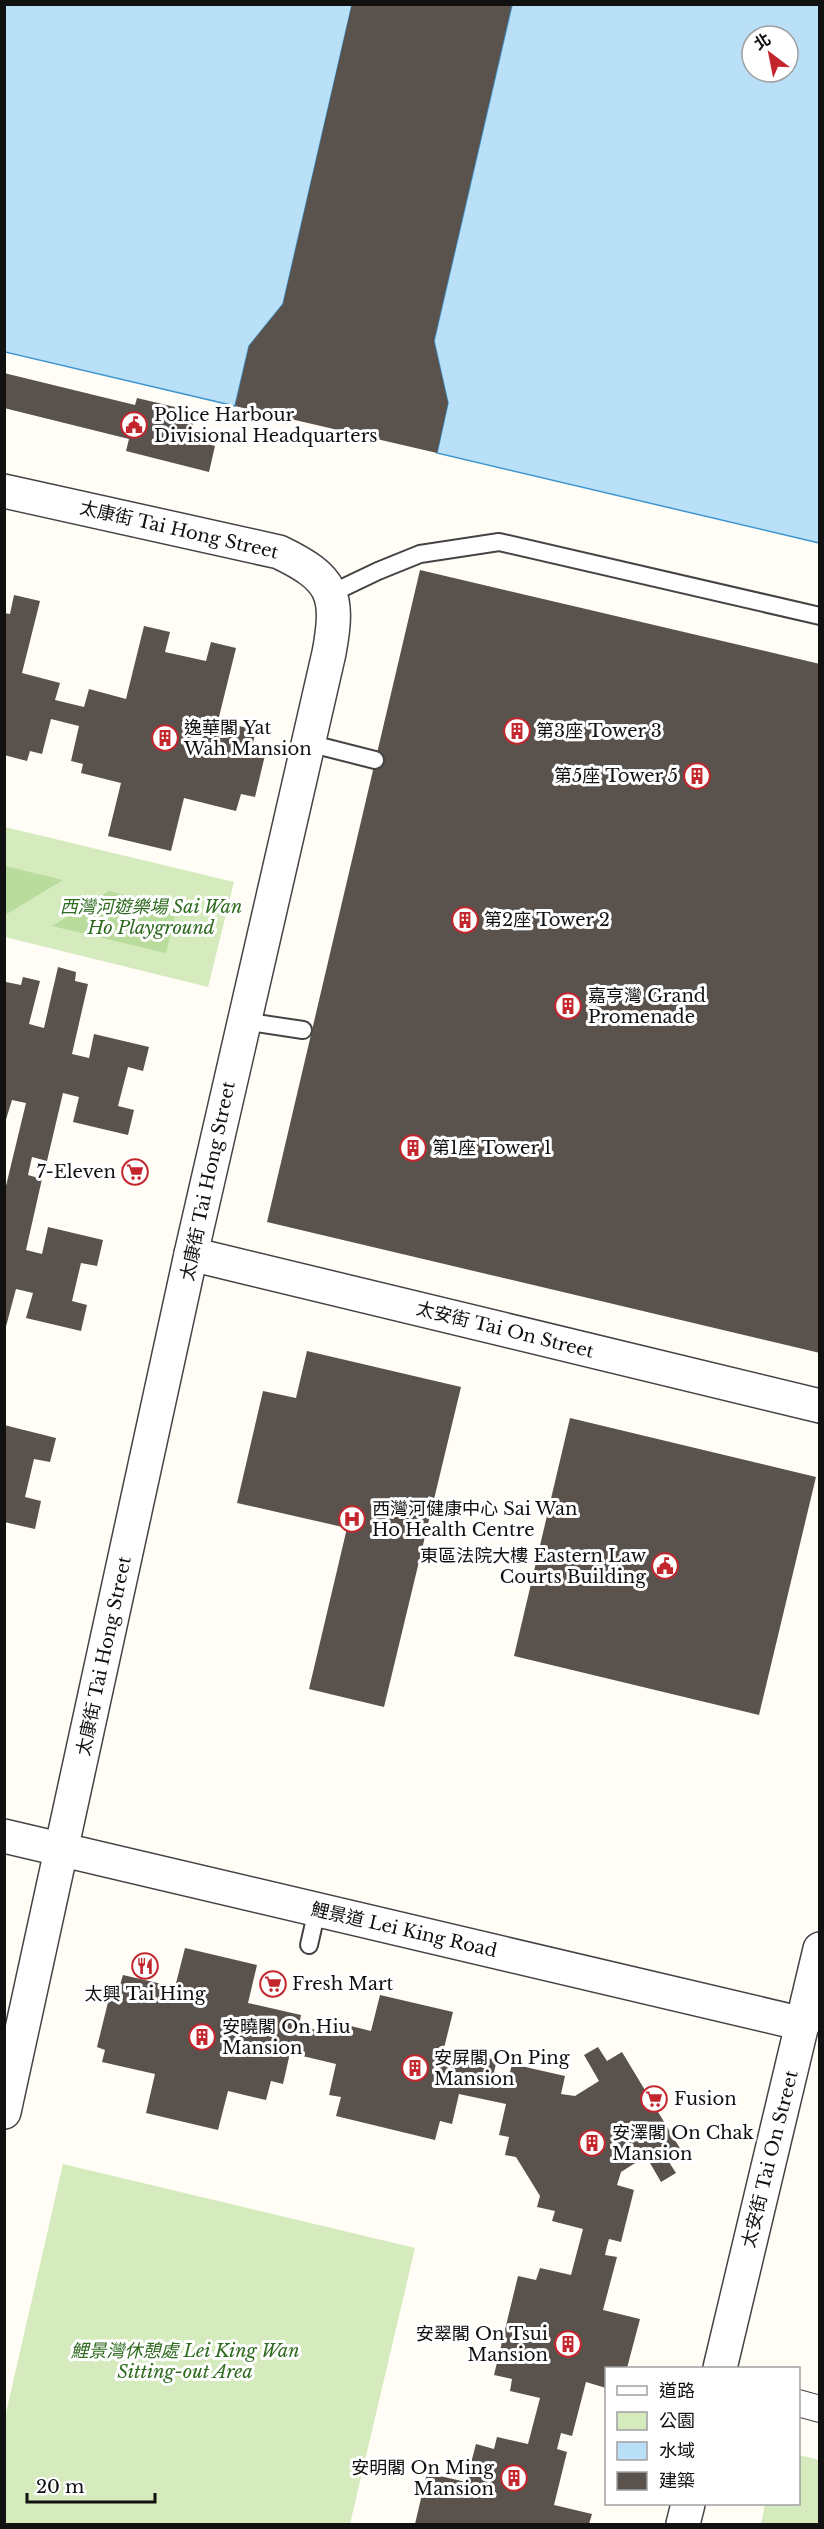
<svg xmlns="http://www.w3.org/2000/svg" width="824" height="2529" font-family="'Libre Baskerville','Noto Sans TC',serif">
<style>
.green{fill:#d5ebbd}
.forest{fill:#b9dc9c}
.water{fill:#b9e0f7;stroke:#3f96cf;stroke-width:1.5;fill-rule:evenodd}
.building{fill:#5a524d}
.lines{fill:none;stroke-linecap:round;stroke-linejoin:round}
.service-casing{stroke:#444;stroke-width:20}
.pedestrian-casing{stroke:#444;stroke-width:28}
.minor-casing{stroke:#444;stroke-width:36}
.tertiary-casing{stroke:#444;stroke-width:36}
.service{stroke:#fff;stroke-width:16}
.pedestrian{stroke:#fff;stroke-width:26}
.minor{stroke:#fff;stroke-width:33}
.tertiary{stroke:#fff;stroke-width:33}
.labels{text-anchor:middle;stroke-width:6;stroke-linejoin:round;paint-order:stroke}
.poi-label{font-size:18px;fill:#111;stroke:#fff;text-anchor:start}
.street-label{font-size:18px;fill:#111;stroke:#fff}
.park-label{font-size:18px;font-style:italic;fill:#2f6b1f;stroke:#fff}
</style>
<rect width="100%" height="100%" fill="#fffdf5"/>
<g class="green">
<path d="M5 827 234 882 208 987 5 937Z"/>
<path d="M63 2164 415 2248 350 2524H5V2417Z"/>
<path d="M799 2455 819 2460V2524H761L765 2504H798Z"/>
</g>
<g class="forest">
<path d="M5 866 63 880 5 915Z"/>
<path d="M109 891 177 907 166 953 52 926Z"/>
</g>
<g class="water">
<path d="M5 5H352L283 304 249 346 235 406 5 352Z"/>
<path d="M512 5H819V543L437 453 448 403 434 341ZM752 36H788V72H752Z"/>
</g>
<g class="building">
<path d="M352 4H512L434 341 448 403 437 453 235 406 249 346 283 304Z"/>
<path d="M4 373 135 405 137 398 196 412 189 439 215 446 209 472 126 451 129 439 4 408Z"/>
<path d="M420 570 820 664V1353L267 1222Z"/>
<path d="M14 595 40 601 22 673 60 683 55 700 84 707 89 689 126 699 144 626 170 632 165 652 206 661 211 642 236 648 218 721 256 730 252 747 266 751 255 797 241 794 236 811 184 798 171 851 108 836 121 783 81 773 83 764 71 761 79 726 51 719 42 754 30 751 27 761 4 755V613L10 614Z"/>
<path d="M58 967 76 972 75 981 88 984 72 1054 89 1058 94 1034 149 1047 143 1071 128 1067 118 1106 134 1110 128 1135 73 1122 79 1097 63 1093 47 1161 32 1157 28 1175 42 1179 26 1250 42 1254 48 1227 103 1240 97 1266 81 1263 72 1301 87 1305 81 1331 26 1318 33 1293 16 1289 4 1334V1194L26 1103 12 1100 4 1126V988L6 982 21 985 23 977 40 981 29 1024 44 1028Z"/>
<path d="M307 1351 461 1387 384 1707 309 1689 347 1528 237 1503 263 1391 296 1398Z"/>
<path d="M570 1418 816 1477 759 1715 514 1656Z"/>
<path d="M4 1425 56 1438 50 1462 34 1459 25 1497 41 1501 35 1529 4 1522Z"/>
<path d="M185 1948 257 1965 248 2003 301 2015 299 2026 316 2030 319 2018 371 2031 380 1995 453 2012 444 2048 497 2060 494 2072 501 2074 509 2076 512 2064 565 2076 561 2094 575 2096 599 2081 584 2055 598 2047 607 2061 622 2052 681 2150 667 2159 676 2173 661 2182 646 2156 621 2172 617 2185 634 2190 621 2242 609 2239 607 2246 605 2255 617 2257 603 2310 640 2319 627 2368H606V2388L586 2382 572 2436 561 2433 557 2449 567 2452 554 2505 592 2514 589 2524H415L427 2473 466 2482 476 2444 494 2449 497 2437 528 2444 540 2398 510 2391 512 2379 494 2375 518 2276 536 2280 540 2268 571 2275 583 2229 552 2221 555 2211 537 2207 540 2196 516 2157 505 2155 509 2137 499 2135 506 2104 459 2094 452 2124 440 2121 435 2140 336 2116 341 2097 329 2095 336 2064 290 2053 283 2084 271 2081 266 2100 228 2091 218 2130 146 2113 155 2074 102 2062 105 2050 97 2047 112 1986 119 1988 123 1975 175 1987Z"/>
</g>
<g class="lines">
<g class="service-casing">
<g id="service">
<path d="M332 593 378 571 420 554 499 542 820 616"/>
<path d="M308 743 375 760"/>
<path d="M243 1021 303 1030"/>
<path d="M309 1945 317 1910"/>
</g>
</g>
<g class="pedestrian-casing">
<path id="pedestrian" d="M798 2403 820 2409"/>
</g>
<g class="minor-casing">
<g id="minor">
<path d="M4 491 279 552C333 578 340 594 329 653L191 1254"/>
<path d="M4 1836 803 2024"/>
</g>
</g>
<g class="tertiary-casing">
<g id="tertiary">
<path d="M4 2112 191 1254 820 1406"/>
<path d="M720 2368 820 1949"/>
<path d="M683 2524 688 2504"/>
</g>
</g>
<use href="#service" class="service"/>
<use href="#pedestrian" class="pedestrian"/>
<use href="#minor" class="minor"/>
<use href="#tertiary" class="tertiary"/>
</g>
<defs>
<g id="civic-ring" transform="scale(1.35)"><circle r="9.5" fill="#fff" stroke="#c4262e" stroke-width="1.5"/><path d="M-.6-6.5H3V-4.5H.6V-3L4-1V1h2V6H-6V1h2V-1L-.6-3ZM-1.2 2.5V6h2.4V2.5Z" fill="#c4262e"/></g>
<g id="building-ring" transform="scale(1.35)"><circle r="9.5" fill="#fff" stroke="#c4262e" stroke-width="1.5"/><path d="M-4-6H4V6H1V3H-1V6H-4ZM-2.5-4.3h1.7v1.8h-1.7ZM.8-4.3h1.7v1.8H.8ZM-2.5-1h1.7V.8h-1.7ZM.8-1h1.7V.8H.8Z" fill="#c4262e"/></g>
<g id="supermarket-ring" transform="scale(1.35)"><circle r="9.5" fill="#fff" stroke="#c4262e" stroke-width="1.5"/><path d="M-6-5.5h2.5l.6 2H6L4.5 2H-2.5L-4.4-4H-6ZM-1.5 3.2a1.3 1.3 0 1 0 .1 0ZM3 3.2a1.3 1.3 0 1 0 .1 0Z" fill="#c4262e"/></g>
<g id="hospital-ring" transform="scale(1.35)"><circle r="9.5" fill="#fff" stroke="#c4262e" stroke-width="1.5"/><path d="M-5-5h3v3.5h4V-5h3V5h-3V1.5h-4V5h-3Z" fill="#c4262e"/></g>
<g id="restaurant-ring" transform="scale(1.35)"><circle r="9.5" fill="#fff" stroke="#c4262e" stroke-width="1.5"/><path d="M-5-6h1v4h1v-4h1v4h1v-4h1v5L-1.5 .5V6h-2V.5L-5-1ZM5-6V6H3V1.5H1.5Q1.5-4 5-6Z" fill="#c4262e"/></g>
</defs>
<g fill-rule="evenodd">
<use href="#civic-ring" x="134" y="425"/>
<use href="#building-ring" x="517" y="731"/>
<use href="#building-ring" x="165" y="738"/>
<use href="#building-ring" x="697" y="776"/>
<use href="#building-ring" x="465" y="920"/>
<use href="#building-ring" x="568" y="1006"/>
<use href="#building-ring" x="413" y="1148"/>
<use href="#supermarket-ring" x="135" y="1172"/>
<use href="#hospital-ring" x="352" y="1519"/>
<use href="#civic-ring" x="665" y="1566"/>
<use href="#restaurant-ring" x="145" y="1966"/>
<use href="#supermarket-ring" x="273" y="1984"/>
<use href="#building-ring" x="202" y="2037"/>
<use href="#building-ring" x="415" y="2068"/>
<use href="#supermarket-ring" x="654" y="2099"/>
<use href="#building-ring" x="592" y="2143"/>
<use href="#building-ring" x="568" y="2344"/>
<use href="#building-ring" x="514" y="2478"/>
</g>
<g class="labels">
<g class="poi-label">
<text x="154" y="421">Police Harbour<tspan x="154" dy="21">Divisional Headquarters</tspan></text>
<text x="184" y="734">逸華閣 Yat<tspan x="184" dy="21">Wah Mansion</tspan></text>
<text x="536" y="737">第3座 Tower 3</text>
<text x="678" y="782" text-anchor="end">第5座 Tower 5</text>
<text x="484" y="926">第2座 Tower 2</text>
<text x="588" y="1002">嘉亨灣 Grand<tspan x="588" dy="21">Promenade</tspan></text>
<text x="432" y="1154">第1座 Tower 1</text>
<text x="116" y="1178" text-anchor="end">7-Eleven</text>
<text x="372" y="1515">西灣河健康中心 Sai Wan<tspan x="372" dy="21">Ho Health Centre</tspan></text>
<text x="646" y="1562" text-anchor="end">東區法院大樓 Eastern Law<tspan x="646" dy="21">Courts Building</tspan></text>
<text x="292" y="1990">Fresh Mart</text>
<text x="145" y="2000" text-anchor="middle">太興 Tai Hing</text>
<text x="222" y="2033">安曉閣 On Hiu<tspan x="222" dy="21">Mansion</tspan></text>
<text x="434" y="2064">安屏閣 On Ping<tspan x="434" dy="21">Mansion</tspan></text>
<text x="674" y="2105">Fusion</text>
<text x="612" y="2139">安澤閣 On Chak<tspan x="612" dy="21">Mansion</tspan></text>
<text x="548" y="2340" text-anchor="end">安翠閣 On Tsui<tspan x="548" dy="21">Mansion</tspan></text>
<text x="494" y="2474" text-anchor="end">安明閣 On Ming<tspan x="494" dy="21">Mansion</tspan></text>
</g>
<g class="street-label">
<text transform="translate(179 530) rotate(13)" y="6">太康街 Tai Hong Street</text>
<text transform="translate(208 1181) rotate(-78)" y="6">太康街 Tai Hong Street</text>
<text transform="translate(505 1330) rotate(14)" y="6">太安街 Tai On Street</text>
<text transform="translate(104 1656) rotate(-78)" y="6">太康街 Tai Hong Street</text>
<text transform="translate(404 1930) rotate(13)" y="6">鯉景道 Lei King Road</text>
<text transform="translate(770 2159) rotate(-76)" y="6">太安街 Tai On Street</text>
</g>
<g class="park-label">
<text x="151" y="913">西灣河遊樂場 Sai Wan<tspan x="151" dy="21">Ho Playground</tspan></text>
<text x="185" y="2357">鯉景灣休憩處 Lei King Wan<tspan x="185" dy="21">Sitting-out Area</tspan></text>
</g>
</g>
<rect width="824" height="2529" fill="none" stroke="#111111" stroke-width="12"/>
<rect x="605" y="2367" width="195" height="138" fill="#ffffff" stroke="#a0a0a0" stroke-width="1.5"/>
<rect x="617" y="2386" width="30" height="9" fill="#ffffff" stroke="#a0a0a0" stroke-width="1.5"/>
<text x="659" y="2397" font-size="18" fill="#111111">道路</text>
<rect x="617" y="2412" width="30" height="18" fill="#d5ebbd" stroke="#a0a0a0" stroke-width="1.5"/>
<text x="659" y="2427" font-size="18" fill="#111111">公園</text>
<rect x="617" y="2442" width="30" height="18" fill="#b9e0f7" stroke="#a0a0a0" stroke-width="1.5"/>
<text x="659" y="2457" font-size="18" fill="#111111">水域</text>
<rect x="617" y="2472" width="30" height="18" fill="#5a524d" stroke="#a0a0a0" stroke-width="1.5"/>
<text x="659" y="2487" font-size="18" fill="#111111">建築</text>
<g transform="translate(770 54) rotate(328)"><circle r="28" fill="#ffffff" stroke="#a0a0a0" stroke-width="1.5"/>
<path d="M0-4.5L10 22L0 15L-10 22Z" fill="#c4262e"/>
<text y="-9" font-size="16" font-weight="bold" text-anchor="middle" fill="#111111">北</text>
</g>
<path d="M27 2493v9h128v-9" fill="none" stroke="#111111" stroke-width="3"/>
<text x="36" y="2493" font-size="18" fill="#111111" stroke="#ffffff" stroke-width="4.5" paint-order="stroke">20 m</text>
</svg>
